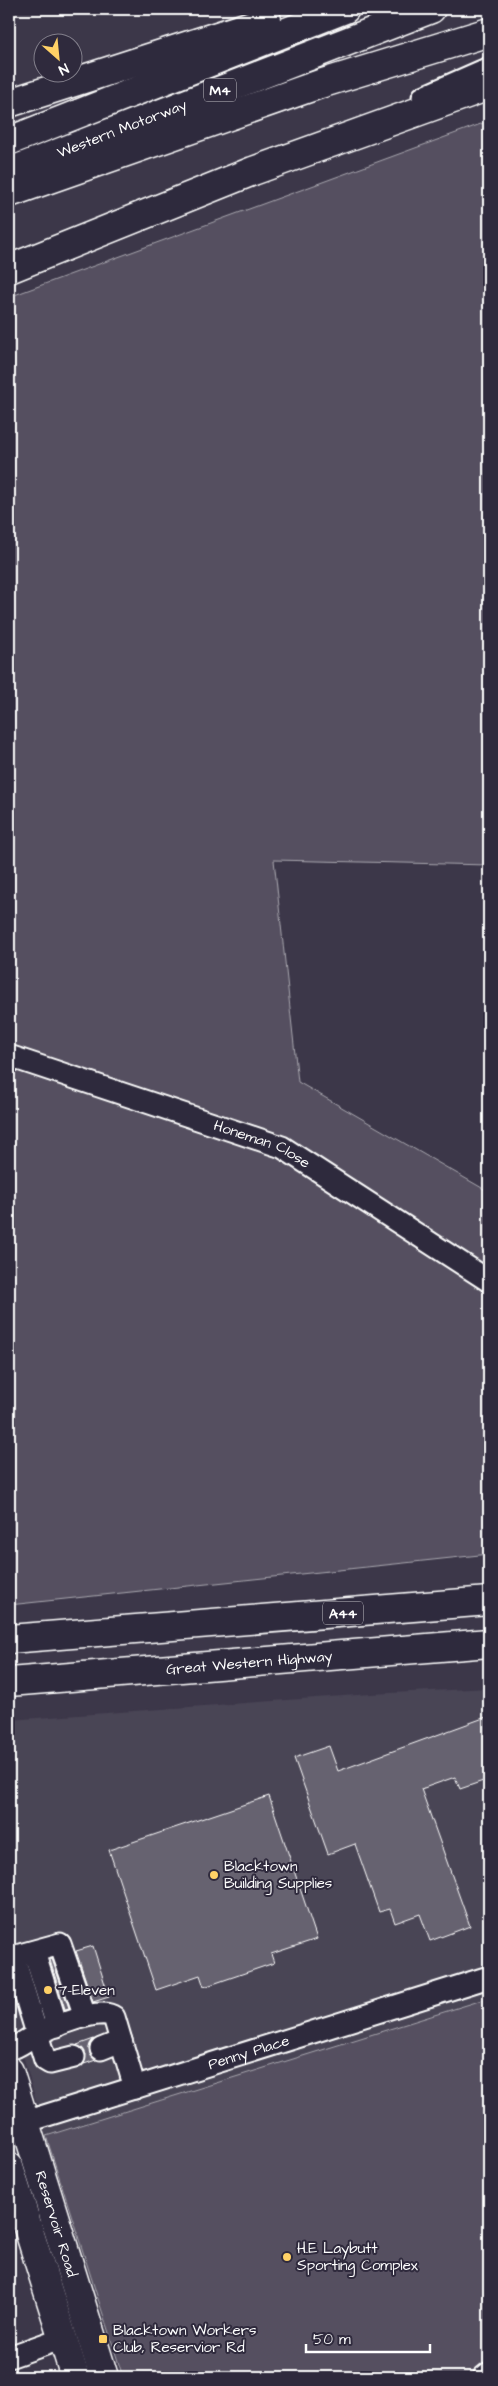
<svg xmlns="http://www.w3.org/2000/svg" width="498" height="2386" font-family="'Architects Daughter',sans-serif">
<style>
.built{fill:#494455}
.green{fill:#555060;stroke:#aaa8b0}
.building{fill:#666270;stroke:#fff}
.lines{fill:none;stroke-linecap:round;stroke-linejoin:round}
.minor-casing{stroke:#fff;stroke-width:25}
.major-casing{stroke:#fff;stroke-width:31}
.highway-casing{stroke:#fff;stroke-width:31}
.minor{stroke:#2f2a3d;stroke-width:21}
.major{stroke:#2f2a3d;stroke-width:28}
.highway{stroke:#2f2a3d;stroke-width:28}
.poi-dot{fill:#ffd166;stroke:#2f2a3d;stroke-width:2}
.labels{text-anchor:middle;stroke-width:4;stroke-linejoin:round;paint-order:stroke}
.shield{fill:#2f2a3d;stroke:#c1bfc5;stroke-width:1}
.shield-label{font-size:14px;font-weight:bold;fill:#fff}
.street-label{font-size:15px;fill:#fff;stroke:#2f2a3d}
.poi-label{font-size:15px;fill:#fff;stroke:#2f2a3d;text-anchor:start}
</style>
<rect width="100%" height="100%" fill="#3c3749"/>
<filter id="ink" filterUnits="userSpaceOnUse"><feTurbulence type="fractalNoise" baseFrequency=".02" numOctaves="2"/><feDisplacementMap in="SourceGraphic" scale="10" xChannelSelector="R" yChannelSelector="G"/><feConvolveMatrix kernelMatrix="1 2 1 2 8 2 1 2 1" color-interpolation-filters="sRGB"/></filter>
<g filter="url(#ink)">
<path class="built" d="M489 1688V1998L46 2136 9 2006V1720L371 1694Z"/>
<g class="green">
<path d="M489 121V865L274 860 298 1082 489 1192V1554L9 1605V297Z"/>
<path d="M489 1998V2377H123L46 2136Z"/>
</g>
<g class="building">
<path d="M489 1716V1779L460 1789 455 1777 421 1789 470 1926 430 1941 420 1914 395 1923 390 1909 379 1912 355 1844 328 1854 294 1758 329 1746 338 1771Z"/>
<path d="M269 1796 317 1939 271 1954 274 1963 204 1987 200 1975 156 1990 109 1850Z"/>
<path d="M93 1946 109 1997 93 2002 76 1951Z"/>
<path d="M52 1959 69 2008 65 2009 50 1960Z"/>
<path d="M94 2039 89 2048 90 2054 96 2060 84 2064 86 2054 77 2045Z"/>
</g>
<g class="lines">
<g class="minor-casing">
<g id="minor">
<path d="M423 97 489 68"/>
<path id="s1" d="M9 1056 282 1147 489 1281"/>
<path d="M34 1952 57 2026"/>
<path d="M9 1958 60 1944 85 2016"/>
<path d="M14 1958 45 2060 50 2063 74 2057"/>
<path d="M9 2049C19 2047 27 2039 36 2035 51 2027 100 2006 114 2017L135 2088"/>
<path d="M101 2049 121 2041"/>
<path id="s2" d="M9 2127 489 1977"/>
<path d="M9 2357 63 2338"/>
<path d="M484 2377 489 2373"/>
</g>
</g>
<g class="major-casing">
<g id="major">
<path id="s3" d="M9 2071 104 2377"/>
<path d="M9 2167 75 2377"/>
</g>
</g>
<g class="highway-casing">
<g id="highway">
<path d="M9 103 267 20"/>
<path d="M9 141 345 9"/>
<path id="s4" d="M9 172 431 9"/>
<path d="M9 193 320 84 489 32"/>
<path d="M9 269 253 171 489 86"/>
<path d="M9 1639 489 1601"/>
<path id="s5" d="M9 1682 489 1643"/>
</g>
</g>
<use href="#minor" class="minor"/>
<use href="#major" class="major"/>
<use href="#highway" class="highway"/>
</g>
</g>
<g class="poi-dot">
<circle cx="214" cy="1875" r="5"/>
<circle cx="48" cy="1990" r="5"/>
<circle cx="287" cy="2257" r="5"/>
<rect x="98" y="2334" width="10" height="10" rx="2.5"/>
</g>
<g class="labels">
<g class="shield">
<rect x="204" y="78.5" width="32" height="23" rx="4"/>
<rect x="323" y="1601.5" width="40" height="23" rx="4"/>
</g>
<g class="shield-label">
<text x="220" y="95">M4</text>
<text x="343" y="1618">A44</text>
</g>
<g class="street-label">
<text dy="5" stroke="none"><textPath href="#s4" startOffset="121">Western Motorway</textPath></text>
<text dy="5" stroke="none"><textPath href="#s1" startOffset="268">Honeman Close</textPath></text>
<text dy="5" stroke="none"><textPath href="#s5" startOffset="241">Great Western Highway</textPath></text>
<text dy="5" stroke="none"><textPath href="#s2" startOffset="251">Penny Place</textPath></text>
<text dy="5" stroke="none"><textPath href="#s3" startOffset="160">Reservoir Road</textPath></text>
</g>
<g class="poi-label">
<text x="224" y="1871">Blacktown<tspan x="224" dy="17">Building Supplies</tspan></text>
<text x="58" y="1995">7-Eleven</text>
<text x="297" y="2253">H.E Laybutt<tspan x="297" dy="17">Sporting Complex</tspan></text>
<text x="113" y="2335">Blacktown Workers<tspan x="113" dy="17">Club, Reservior Rd</tspan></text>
</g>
</g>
<rect width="498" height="2386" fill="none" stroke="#2f2a3d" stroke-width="30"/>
<rect x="15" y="15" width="468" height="2356" fill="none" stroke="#fff" stroke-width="2" filter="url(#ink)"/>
<g transform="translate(58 58) rotate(153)"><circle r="24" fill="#2f2a3d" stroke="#827f8b"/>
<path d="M0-4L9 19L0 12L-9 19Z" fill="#ffd166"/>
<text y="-8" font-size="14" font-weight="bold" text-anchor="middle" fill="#ffffff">N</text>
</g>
<path d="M306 2344v8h124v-8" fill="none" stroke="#ffffff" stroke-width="2.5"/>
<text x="313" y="2344" font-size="15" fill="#ffffff" stroke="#2f2a3d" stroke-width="4" paint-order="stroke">50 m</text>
</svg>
